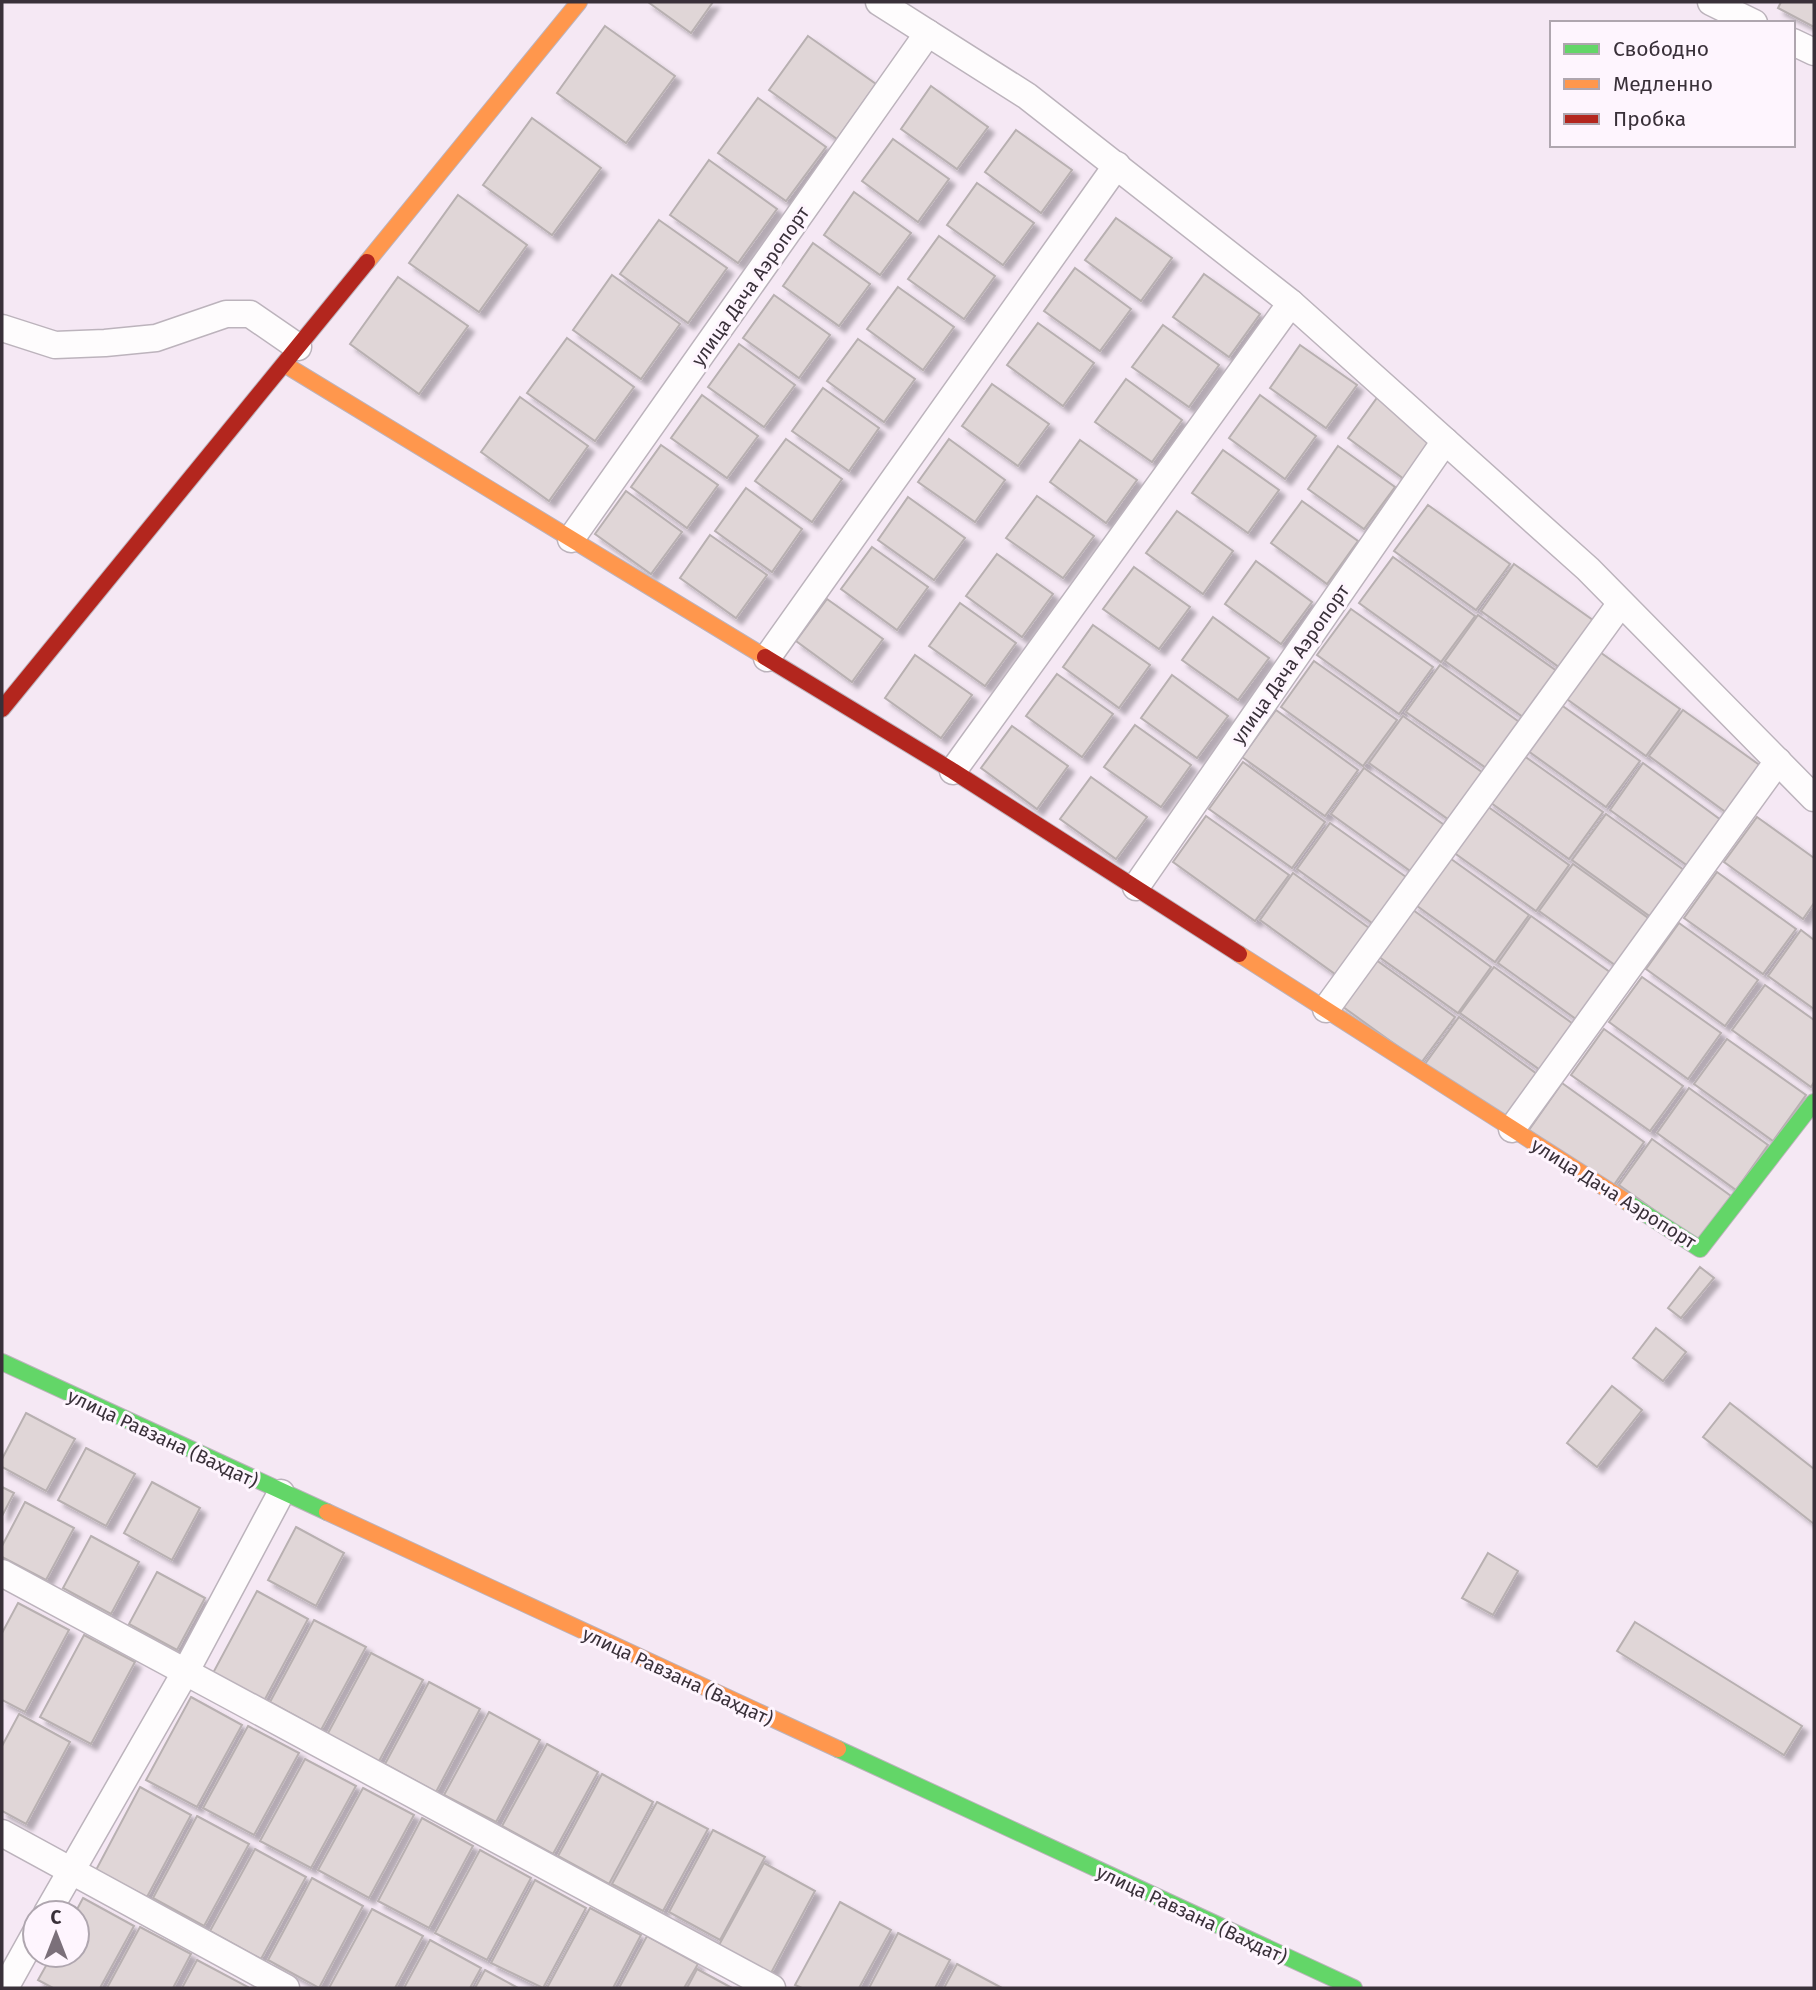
<svg xmlns="http://www.w3.org/2000/svg" width="1816" height="1990" font-family="'Fira Sans',sans-serif">
<style>
.building{fill:#e0d6d7;stroke:#b8b0b1;stroke-width:2;filter:url(#shadow)}
.lines{fill:none;stroke-linecap:round;stroke-linejoin:round}
.street-casing{stroke:#bcb3bc;stroke-width:29}
.fast-casing{stroke:#bcb3bc;stroke-width:18}
.slow-casing{stroke:#bcb3bc;stroke-width:18}
.jam-casing{stroke:#bcb3bc;stroke-width:18}
.street{stroke:#fefcfd;stroke-width:26}
.fast{stroke:#63d668;stroke-width:16}
.slow{stroke:#ff974d;stroke-width:16}
.jam{stroke:#b3261e;stroke-width:16}
.labels{text-anchor:middle;stroke-width:6;stroke-linejoin:round;paint-order:stroke}
.street-label{font-size:19px;fill:#393039;stroke:#fef5fe}
</style>
<defs>
<filter id="shadow"><feDropShadow dx="6" dy="6" stdDeviation="2" flood-color="#0004"/></filter>
</defs>
<rect width="100%" height="100%" fill="#f5e8f4"/>
<g class="building">
<path d="M648 2H713L691 33Z"/>
<path d="M1781 2H1814V27L1778 8Z"/>
<path d="M605 26 675 76 626 143 557 93Z"/>
<path d="M808 36 876 84 837 139 769 90Z"/>
<path d="M931 86 988 127 957 169 901 129Z"/>
<path d="M758 98 826 147 786 201 718 153Z"/>
<path d="M532 118 601 168 552 235 483 185Z"/>
<path d="M1016 130 1072 170 1041 213 985 172Z"/>
<path d="M893 139 949 179 918 222 862 181Z"/>
<path d="M709 160 777 209 738 263 670 215Z"/>
<path d="M977 183 1034 223 1003 265 947 225Z"/>
<path d="M854 192 911 233 880 275 824 235Z"/>
<path d="M458 195 527 245 479 312 409 263Z"/>
<path d="M1116 218 1172 258 1141 301 1085 260Z"/>
<path d="M659 220 727 268 688 323 620 274Z"/>
<path d="M939 236 995 276 964 319 908 279Z"/>
<path d="M813 243 870 284 839 326 783 286Z"/>
<path d="M1075 268 1131 309 1100 351 1044 311Z"/>
<path d="M1204 274 1260 314 1229 357 1173 317Z"/>
<path d="M612 275 680 324 641 379 573 330Z"/>
<path d="M398 277 468 326 419 394 350 344Z"/>
<path d="M898 287 954 327 923 370 867 329Z"/>
<path d="M774 295 830 335 799 378 743 338Z"/>
<path d="M1038 323 1094 363 1063 406 1007 365Z"/>
<path d="M1163 325 1219 365 1189 407 1132 367Z"/>
<path d="M567 338 634 387 595 441 527 393Z"/>
<path d="M858 339 915 379 884 422 827 381Z"/>
<path d="M739 344 795 385 764 427 708 387Z"/>
<path d="M1300 345 1357 385 1326 428 1270 388Z"/>
<path d="M1126 379 1182 420 1152 462 1095 422Z"/>
<path d="M992 384 1049 424 1018 466 962 426Z"/>
<path d="M823 388 879 428 849 471 792 431Z"/>
<path d="M702 395 758 436 727 478 671 438Z"/>
<path d="M1260 395 1316 436 1285 479 1229 438Z"/>
<path d="M1379 395 1435 436 1404 479 1348 438Z"/>
<path d="M520 397 588 446 549 501 481 452Z"/>
<path d="M786 439 842 479 812 522 755 481Z"/>
<path d="M949 439 1005 480 975 522 918 482Z"/>
<path d="M1080 440 1137 480 1106 523 1050 482Z"/>
<path d="M661 445 718 485 687 528 631 487Z"/>
<path d="M1338 446 1395 487 1364 529 1308 489Z"/>
<path d="M1223 450 1279 490 1248 533 1192 493Z"/>
<path d="M746 488 802 529 772 572 715 531Z"/>
<path d="M626 491 682 532 651 574 595 534Z"/>
<path d="M1037 496 1094 536 1063 578 1006 538Z"/>
<path d="M908 497 965 538 934 580 878 540Z"/>
<path d="M1302 501 1358 541 1327 584 1271 543Z"/>
<path d="M1428 505 1510 564 1476 610 1394 551Z"/>
<path d="M1177 511 1233 551 1203 594 1146 553Z"/>
<path d="M710 535 767 575 736 618 680 578Z"/>
<path d="M872 547 928 587 897 630 841 589Z"/>
<path d="M997 554 1053 594 1022 637 966 596Z"/>
<path d="M1393 557 1475 616 1441 662 1359 603Z"/>
<path d="M1256 561 1312 602 1281 644 1225 604Z"/>
<path d="M1514 564 1597 623 1563 670 1481 611Z"/>
<path d="M1134 567 1190 607 1159 649 1103 609Z"/>
<path d="M827 599 883 639 852 682 796 641Z"/>
<path d="M960 603 1016 643 985 686 929 646Z"/>
<path d="M1351 609 1433 667 1399 714 1317 655Z"/>
<path d="M1478 615 1561 674 1527 720 1445 661Z"/>
<path d="M1213 617 1269 658 1238 700 1182 660Z"/>
<path d="M1093 625 1150 665 1119 708 1063 667Z"/>
<path d="M1597 650 1680 709 1646 756 1564 697Z"/>
<path d="M915 655 972 695 941 738 885 698Z"/>
<path d="M1314 661 1397 720 1363 766 1281 707Z"/>
<path d="M1440 665 1522 724 1489 770 1406 712Z"/>
<path d="M1057 674 1113 714 1082 757 1026 716Z"/>
<path d="M1172 675 1228 716 1197 758 1141 718Z"/>
<path d="M1557 702 1640 761 1606 807 1524 748Z"/>
<path d="M1276 710 1358 770 1325 816 1242 757Z"/>
<path d="M1683 710 1765 769 1731 816 1649 756Z"/>
<path d="M1403 716 1486 775 1452 822 1369 763Z"/>
<path d="M1135 725 1191 765 1161 807 1104 767Z"/>
<path d="M1012 726 1068 766 1037 809 981 768Z"/>
<path d="M1520 753 1603 812 1569 859 1487 800Z"/>
<path d="M1243 762 1325 822 1292 868 1209 809Z"/>
<path d="M1643 763 1725 823 1692 869 1610 810Z"/>
<path d="M1364 768 1447 827 1413 873 1331 814Z"/>
<path d="M1091 777 1147 817 1116 859 1060 819Z"/>
<path d="M1487 806 1569 865 1536 911 1453 852Z"/>
<path d="M1606 814 1688 873 1655 920 1572 860Z"/>
<path d="M1206 816 1289 875 1255 921 1173 862Z"/>
<path d="M1757 817 1814 858V903L1803 919 1724 862Z"/>
<path d="M1330 823 1413 882 1379 928 1297 869Z"/>
<path d="M1447 856 1529 915 1495 962 1413 903Z"/>
<path d="M1573 864 1655 923 1622 970 1539 911Z"/>
<path d="M1717 872 1796 929 1763 974 1684 918Z"/>
<path d="M1293 873 1376 933 1342 979 1260 920Z"/>
<path d="M1409 907 1491 967 1458 1013 1375 954Z"/>
<path d="M1531 916 1614 975 1580 1022 1498 963Z"/>
<path d="M1679 923 1758 980 1725 1026 1646 969Z"/>
<path d="M1801 930 1814 940V1009L1768 976Z"/>
<path d="M1372 957 1455 1017 1421 1063 1339 1004Z"/>
<path d="M1494 967 1576 1026 1543 1072 1460 1013Z"/>
<path d="M1642 977 1721 1033 1688 1079 1609 1022Z"/>
<path d="M1765 985 1814 1020V1082L1811 1087 1732 1030Z"/>
<path d="M1459 1017 1541 1077 1508 1123 1425 1064Z"/>
<path d="M1604 1029 1683 1086 1650 1131 1571 1075Z"/>
<path d="M1727 1039 1806 1095 1773 1141 1694 1084Z"/>
<path d="M1562 1083 1644 1142 1611 1189 1529 1130Z"/>
<path d="M1689 1088 1768 1145 1736 1190 1657 1133Z"/>
<path d="M1652 1139 1731 1196 1698 1241 1619 1185Z"/>
<path d="M1700 1267 1714 1278 1681 1318 1668 1308Z"/>
<path d="M1656 1328 1686 1352 1663 1381 1633 1358Z"/>
<path d="M1612 1386 1642 1410 1597 1467 1567 1443Z"/>
<path d="M1730 1403 1814 1469V1524L1703 1437Z"/>
<path d="M26 1413 75 1439 46 1491 2 1467V1459Z"/>
<path d="M86 1448 135 1474 106 1526 58 1500Z"/>
<path d="M152 1482 200 1508 172 1560 124 1533Z"/>
<path d="M2 1487 14 1493 2 1516Z"/>
<path d="M25 1502 74 1528 46 1580 2 1557V1546Z"/>
<path d="M296 1527 344 1553 316 1606 268 1580Z"/>
<path d="M91 1536 139 1562 111 1614 63 1588Z"/>
<path d="M1488 1553 1518 1571 1493 1615 1462 1598Z"/>
<path d="M157 1572 205 1598 177 1650 129 1624Z"/>
<path d="M257 1591 308 1619 264 1701 213 1673Z"/>
<path d="M18 1603 69 1630 25 1712 2 1700V1633Z"/>
<path d="M314 1620 366 1647 321 1730 270 1702Z"/>
<path d="M1635 1622 1802 1726 1784 1755 1617 1651Z"/>
<path d="M84 1635 135 1662 91 1744 40 1717Z"/>
<path d="M371 1653 423 1680 378 1763 327 1735Z"/>
<path d="M429 1682 480 1709 436 1792 385 1764Z"/>
<path d="M191 1697 242 1725 197 1807 146 1780Z"/>
<path d="M489 1712 540 1740 496 1822 444 1795Z"/>
<path d="M19 1714 70 1742 26 1824 2 1811V1746Z"/>
<path d="M248 1726 299 1753 254 1835 203 1808Z"/>
<path d="M547 1744 598 1772 553 1854 502 1826Z"/>
<path d="M305 1759 356 1786 311 1868 260 1841Z"/>
<path d="M602 1774 653 1802 609 1884 558 1856Z"/>
<path d="M140 1787 191 1815 147 1897 96 1870Z"/>
<path d="M363 1788 414 1815 369 1898 318 1870Z"/>
<path d="M657 1802 708 1829 663 1911 612 1884Z"/>
<path d="M197 1816 249 1844 204 1926 153 1898Z"/>
<path d="M422 1818 473 1846 429 1928 378 1901Z"/>
<path d="M713 1830 765 1857 720 1940 669 1912Z"/>
<path d="M255 1849 306 1877 261 1959 210 1931Z"/>
<path d="M480 1850 531 1878 487 1960 435 1933Z"/>
<path d="M764 1863 815 1891 771 1973 719 1945Z"/>
<path d="M312 1878 363 1906 319 1988 268 1960Z"/>
<path d="M535 1880 586 1908 543 1988 491 1963Z"/>
<path d="M83 1898 134 1926 100 1988H53L38 1980 52 1955H77V1913H75Z"/>
<path d="M840 1902 891 1930 859 1988H802L795 1985Z"/>
<path d="M590 1908 641 1935 613 1988H547Z"/>
<path d="M372 1909 423 1936 395 1988H329Z"/>
<path d="M140 1927 191 1954 173 1988H107Z"/>
<path d="M898 1933 950 1960 935 1988H869Z"/>
<path d="M647 1936 698 1964 684 1988H619Z"/>
<path d="M430 1940 481 1968 470 1988H404Z"/>
<path d="M197 1960 248 1987V1988H182Z"/>
<path d="M957 1964 1002 1988H944Z"/>
<path d="M697 1969 732 1988H687Z"/>
<path d="M485 1970 518 1988H475Z"/>
</g>
<g class="lines">
<g class="street-casing">
<g id="street">
<path d="M879 2 1027 96 1291 303 1588 569 1814 798"/>
<path d="M1711 2 1754 23"/>
<path d="M1793 42 1814 52"/>
<path d="M2 328 55 345 105 343 156 338 226 314H250L298 347"/>
<path d="M571 539 928 33"/>
<path d="M767 658 1117 165"/>
<path d="M953 771 1291 303"/>
<path d="M1136 887 1445 441"/>
<path d="M1326 1009 1621 603"/>
<path d="M1512 1129 1778 761"/>
<path d="M2 1573 772 1988"/>
<path d="M2 1833 286 1988"/>
<path d="M47 1913 186 1671 281 1493"/>
<path d="M5 1988 35 1934"/>
</g>
</g>
<g class="fast-casing">
<g id="fast">
<path d="M1627 1202 1700 1249 1814 1102"/>
<path d="M2 1362 327 1512"/>
<path d="M838 1749 1354 1988"/>
</g>
</g>
<g class="slow-casing">
<g id="slow">
<path d="M367 262 579 2"/>
<path d="M284 364 765 657"/>
<path d="M1239 954 1627 1202"/>
<path d="M327 1512 838 1749"/>
</g>
</g>
<g class="jam-casing">
<g id="jam">
<path d="M765 657 953 771 1239 954"/>
<path d="M2 709 367 262"/>
</g>
</g>
<use href="#street" class="street"/>
<use href="#fast" class="fast"/>
<use href="#slow" class="slow"/>
<use href="#jam" class="jam"/>
</g>
<g class="labels">
<g class="street-label">
<text transform="translate(750 286) rotate(-55)" y="7">улица Дача Аэропорт</text>
<text transform="translate(1290 664) rotate(-55)" y="7">улица Дача Аэропорт</text>
<text transform="translate(1614 1193) rotate(32)" y="7">улица Дача Аэропорт</text>
<text transform="translate(163 1438) rotate(25)" y="7">улица Равзана (Вахдат)</text>
<text transform="translate(678 1676) rotate(25)" y="7">улица Равзана (Вахдат)</text>
<text transform="translate(1192 1914) rotate(25)" y="7">улица Равзана (Вахдат)</text>
</g>
</g>
<rect width="1816" height="1990" fill="none" stroke="#393039" stroke-width="7"/>
<rect x="1550" y="21" width="245" height="126" fill="#fef5fe" stroke="#afa6af" stroke-width="2"/>
<rect x="1564" y="44" width="35" height="10" fill="#63d668" stroke="#afa6af" stroke-width="2"/>
<text x="1613" y="56" font-size="21" fill="#393039">Свободно</text>
<rect x="1564" y="79" width="35" height="10" fill="#ff974d" stroke="#afa6af" stroke-width="2"/>
<text x="1613" y="91" font-size="21" fill="#393039">Медленно</text>
<rect x="1564" y="114" width="35" height="10" fill="#b3261e" stroke="#afa6af" stroke-width="2"/>
<text x="1613" y="126" font-size="21" fill="#393039">Пробка</text>
<g transform="translate(56 1934)"><circle r="33" fill="#fef5fe" stroke="#afa6af" stroke-width="2"/>
<path d="M0-5L12 26L0 18L-12 26Z" fill="#7b707a"/>
<text y="-10" font-size="19" font-weight="bold" text-anchor="middle" fill="#393039">С</text>
</g>
</svg>
